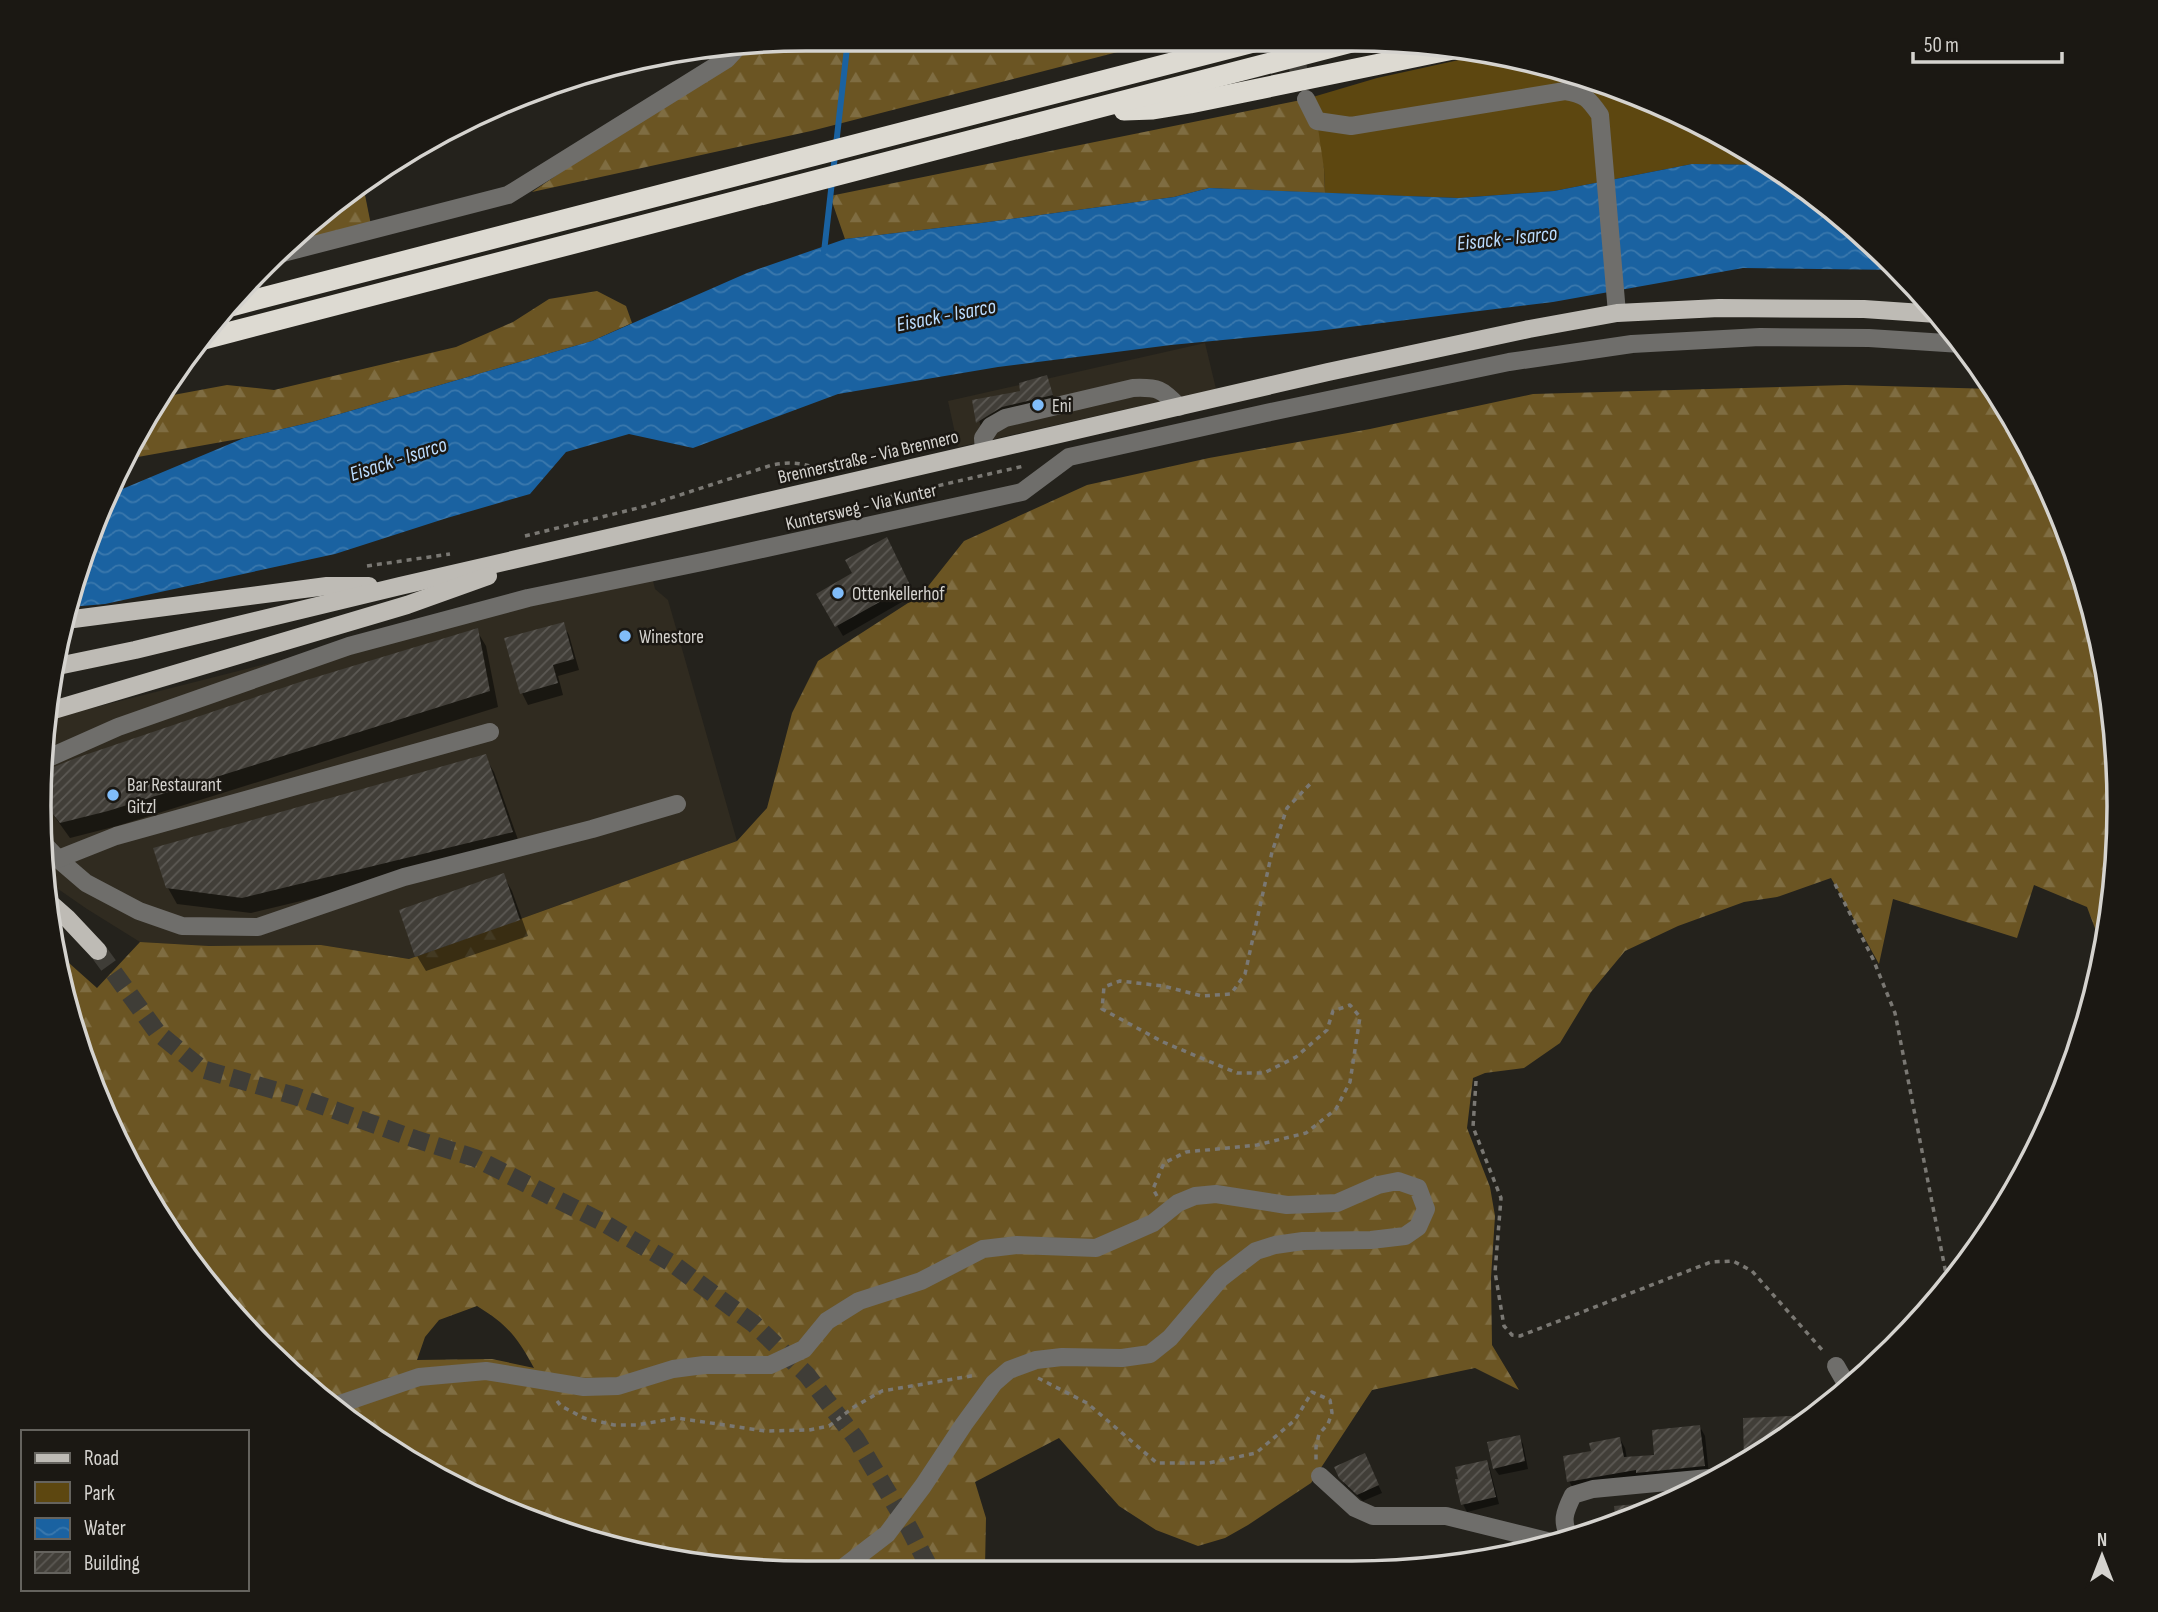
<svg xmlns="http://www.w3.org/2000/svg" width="2158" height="1612" font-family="'Sofia Sans Condensed',sans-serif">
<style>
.built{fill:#302b20}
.green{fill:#5d4710}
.forest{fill:url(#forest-firs);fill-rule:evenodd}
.water{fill:url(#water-waves)}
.shadow{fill:#0007}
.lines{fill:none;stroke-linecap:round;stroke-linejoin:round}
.stream{stroke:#1a62a1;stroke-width:6}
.building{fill:url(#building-hatch)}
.minor-tunnel{stroke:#3f3d37;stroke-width:18;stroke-dasharray:18 9;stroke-linecap:butt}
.major-tunnel{stroke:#3f3d37;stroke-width:18;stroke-dasharray:18 9;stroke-linecap:butt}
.path{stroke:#7a7873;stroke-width:3.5;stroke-dasharray:5 5;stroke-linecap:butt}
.minor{stroke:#6f6e6b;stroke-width:18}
.major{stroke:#bebbb5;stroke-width:18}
.highway{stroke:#dddad2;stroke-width:21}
.poi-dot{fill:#80bdfa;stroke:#1b1813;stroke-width:2.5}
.labels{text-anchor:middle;stroke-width:5;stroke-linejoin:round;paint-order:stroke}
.poi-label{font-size:19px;fill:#d5d3cf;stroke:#1b1813;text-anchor:start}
.street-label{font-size:19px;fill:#d5d3cf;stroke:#1b1813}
.water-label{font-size:21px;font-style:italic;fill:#badcff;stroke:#1b1813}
.rim{fill:none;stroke:#d5d3cf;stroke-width:3.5}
</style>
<defs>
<pattern id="forest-firs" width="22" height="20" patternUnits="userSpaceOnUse" patternTransform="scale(1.75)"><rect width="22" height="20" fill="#6b5523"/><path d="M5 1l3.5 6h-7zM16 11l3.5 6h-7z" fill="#7f6d42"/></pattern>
<pattern id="water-waves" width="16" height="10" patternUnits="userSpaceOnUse" patternTransform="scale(1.75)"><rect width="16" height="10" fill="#1a62a1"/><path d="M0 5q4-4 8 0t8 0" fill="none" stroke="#3a78ad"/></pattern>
<pattern id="building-hatch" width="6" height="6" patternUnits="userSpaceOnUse" patternTransform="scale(1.75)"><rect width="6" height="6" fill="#413e38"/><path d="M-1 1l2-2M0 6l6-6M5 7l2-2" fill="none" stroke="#5c5954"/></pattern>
</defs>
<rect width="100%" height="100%" fill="#24221c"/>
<g class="built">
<path d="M1205 343 1216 389 958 447 948 401Z"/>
<path d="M650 569 655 589 668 600 737 841 409 959 321 945 209 946 140 942 87 909 45 880 40 856 49 719 274 662 465 607Z"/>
</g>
<g class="green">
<path d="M1486 54 1551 65 1691 117 1774 165 1692 164 1554 191 1458 198 1325 193 1324 169 1306 99 1377 78Z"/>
<path d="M440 134 415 161 364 190H359L422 142Z"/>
</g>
<g class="forest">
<path d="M806 39H1168L811 131 532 192 727 59 738 47Z"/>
<path d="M1306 99 1317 121 1324 169 1325 193 1209 188 1174 197 981 223 845 239 830 196Z"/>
<path d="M359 190H364L371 225 285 246Z"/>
<path d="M597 291 626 306 632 323 592 341 312 422 244 438 121 460 157 398 227 385 274 390 456 347 513 322 549 299Z"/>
<path d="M1846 385 1995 389 2061 512 2105 656 2119 806 2105 955 2087 907 2034 885 2017 938 1893 899 1879 964 1831 878 1777 897 1744 902 1678 926 1625 951 1591 992 1560 1043 1524 1068 1485 1073 1473 1078 1467 1128 1490 1187 1495 1216 1491 1278 1492 1345 1519 1390 1475 1368 1372 1390 1311 1483 1248 1525 1225 1538 1198 1546 1156 1530 1119 1506 1059 1438 975 1482 986 1518 985 1567H706L559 1533 422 1470 264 1349 168 1233 131 1159 135 1152 125 1146 79 1053 60 955 97 988 140 942 209 946 321 945 409 959 737 841 767 808 792 713 818 661 922 594 964 541 1087 485 1209 458 1370 429 1533 394ZM477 1306C508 1325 517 1337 534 1368L492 1359 417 1360 425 1337 439 1320Z"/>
</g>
<path class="water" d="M1692 164 1774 165 1894 263 1901 270 1743 268 1553 302 1317 331 1171 345 998 367 838 394 693 448 629 434 566 452 530 494 447 518 335 554 105 604 70 607 108 495 244 438 312 422 592 341 747 273 845 239 981 223 1174 197 1209 188 1458 198 1554 191Z"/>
<g class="shadow">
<path d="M1046 377 1055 401 981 427 974 401 1022 392Z"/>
<path d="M892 549 914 595 843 636 819 595Z"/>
<path d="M563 624 569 635 579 670 558 676 563 695 528 705 522 693Z"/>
<path d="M477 631 486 646 498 707 117 826 70 838 44 802 46 771H51Z"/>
<path d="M485 757 494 772 521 848 251 913 177 904 168 888Z"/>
<path d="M503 875 512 891 528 936 426 971 417 956Z"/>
<path d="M1700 1427 1705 1436 1709 1475 1574 1490 1569 1481 1593 1453 1620 1439 1625 1448 1627 1459 1656 1456Z"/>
<path d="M1519 1437 1523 1444 1528 1469 1499 1475 1494 1468Z"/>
<path d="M1486 1462 1490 1469 1499 1504 1467 1512 1463 1504Z"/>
<path d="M1368 1463 1382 1493 1363 1501 1345 1485 1340 1477Z"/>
<path d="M1642 1505 1645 1510 1603 1531 1602 1519 1617 1518Z"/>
</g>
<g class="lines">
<g class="stream">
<path d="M836 145 848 39"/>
<path d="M824 252 835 155"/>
</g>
</g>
<g class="building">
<path d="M1047 375 1053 395 1002 407 976 423 972 400 1020 391 1019 383Z"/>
<path d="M887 537 910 585 835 627 816 594 852 573 845 560Z"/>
<path d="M564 622 574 659 553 665 558 683 520 694 504 638Z"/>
<path d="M478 628 490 691 108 811 60 823 44 803 46 770 76 758 300 682Z"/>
<path d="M486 754 513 832 242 898 166 888 153 848Z"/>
<path d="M504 873 520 920 415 957 399 910Z"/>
<path d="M1814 1415 1779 1444 1744 1461 1743 1418Z"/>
<path d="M1700 1425 1705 1466 1636 1473V1470L1567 1482 1563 1456 1591 1451 1589 1443 1620 1437 1624 1457 1654 1455 1652 1430Z"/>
<path d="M1520 1435 1525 1461 1493 1469 1487 1442Z"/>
<path d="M1365 1453 1379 1485 1357 1495 1339 1478 1334 1467Z"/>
<path d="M1487 1460 1496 1497 1461 1505 1455 1479H1458L1455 1467Z"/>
<path d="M1659 1502V1503L1616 1524 1614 1506Z"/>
</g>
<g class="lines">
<path class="minor-tunnel" d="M1291 40 1304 92"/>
<path class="major-tunnel" d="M98 951 157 1032 202 1069 295 1096 415 1139 475 1158 604 1223 673 1264 754 1324 807 1375 856 1439 909 1528 929 1567"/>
<g class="path">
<path d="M880 499 1024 466"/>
<path d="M525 536 646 506 772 465C788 462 802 462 817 469"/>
<path d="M367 566 450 554"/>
<path d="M1835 884 1873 959 1895 1013 1948 1284"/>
<path d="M1476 1081 1473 1127 1501 1198 1495 1272 1504 1326 1512 1335 1520 1336 1711 1262 1733 1261 1752 1271 1824 1352"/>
<path d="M1157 1196 1153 1189 1164 1163 1186 1152 1257 1145 1306 1133 1336 1109 1350 1082 1360 1017 1350 1005 1333 1011 1327 1030 1296 1057 1264 1073H1237L1163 1042 1102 1009 1104 987 1120 981 1163 986 1202 996 1231 994 1245 974 1272 852 1287 808 1311 783"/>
<path d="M1038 1378 1087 1403 1157 1463H1209L1256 1453 1295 1420 1312 1392 1330 1400 1332 1413 1328 1424 1319 1434 1316 1447V1460"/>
<path d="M557 1401 561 1406 584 1418 614 1425H637L677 1418 765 1431 809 1430 829 1426 854 1407 882 1391 977 1375"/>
</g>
<g class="minor">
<path d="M818 40V39"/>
<path d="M1306 99 1317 121 1351 126 1565 91C1585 94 1589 99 1600 115L1617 313"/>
<path d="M275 255 508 195 727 59 738 47"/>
<path d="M984 451 983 438 991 426 1005 418 1133 388C1158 387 1162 389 1179 407"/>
<path d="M46 759 118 727 349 646 528 598 707 561 1022 492 1069 457 1266 413 1509 362 1632 344 1760 337 1869 338 1961 344"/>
<path d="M41 841 58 859 86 883 139 911 182 926 258 927 404 877 592 829 677 804"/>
<path d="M58 859 116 836 490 732"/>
<path d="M1836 1366 1848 1387"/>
<path d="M337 1405 419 1377 486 1371 584 1387 618 1386 673 1369 704 1365H770L804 1349 827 1321 859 1301 921 1281 983 1249 1017 1245 1096 1248 1153 1223 1178 1203 1195 1196 1216 1194 1287 1205 1337 1203 1378 1185 1398 1181 1418 1188 1426 1209 1418 1227 1405 1236 1371 1240 1303 1241 1275 1245 1256 1251 1221 1278 1170 1338 1150 1354 1122 1358 1062 1357 1036 1360 1009 1370 994 1383 964 1424 923 1486 887 1534 844 1567"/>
<path d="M1320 1476 1355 1508 1373 1516H1446L1555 1543"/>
<path d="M1570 1539C1561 1521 1564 1513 1573 1495L1593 1489 1709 1478"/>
</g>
<g class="major">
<path d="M66 620 327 586H369"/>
<path d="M53 667 135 650 400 586 1328 372 1529 329 1617 313 1719 308 1864 309 1937 314"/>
<path d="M50 711 407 605 488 576"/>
<path d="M50 903 67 918 98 951"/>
</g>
<g class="highway">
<path d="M1124 110 1153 109 1190 103 1453 49"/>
<path d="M227 307 1261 40"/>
<path d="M200 340 1359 40"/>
</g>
</g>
<g class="poi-dot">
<circle cx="1038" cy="405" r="7"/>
<circle cx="838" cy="593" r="7"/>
<circle cx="625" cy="636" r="7"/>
<circle cx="113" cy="795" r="7"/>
</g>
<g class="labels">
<g class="poi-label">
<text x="1052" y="412">Eni</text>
<text x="852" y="600">Ottenkellerhof</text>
<text x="639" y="643">Winestore</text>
<text x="127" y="791">Bar Restaurant<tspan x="127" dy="22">Gitzl</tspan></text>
</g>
<g class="street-label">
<text transform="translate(868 456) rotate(-13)" y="7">Brennerstraße - Via Brennero</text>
<text transform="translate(861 506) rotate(-13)" y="7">Kuntersweg - Via Kunter</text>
</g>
<g class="water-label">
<text transform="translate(1507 238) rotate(-6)" y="7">Eisack - Isarco</text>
<text transform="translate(946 315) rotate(-11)" y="7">Eisack - Isarco</text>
<text transform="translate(398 459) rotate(-18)" y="7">Eisack - Isarco</text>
</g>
</g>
<path d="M0 0H2158V1612H0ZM806 51H1352A755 755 0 0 1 2107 806V806A755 755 0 0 1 1352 1561H806A755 755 0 0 1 51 806V806A755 755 0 0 1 806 51Z" fill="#1b1813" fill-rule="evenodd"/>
<path class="rim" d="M806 51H1352A755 755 0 0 1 2107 806V806A755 755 0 0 1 1352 1561H806A755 755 0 0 1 51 806V806A755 755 0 0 1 806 51Z"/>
<rect x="21" y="1430" width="228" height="161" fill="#1b1813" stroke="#65635e" stroke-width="2"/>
<rect x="35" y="1453" width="35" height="10" fill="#bebbb5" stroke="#65635e" stroke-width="2"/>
<text x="84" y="1465" font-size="21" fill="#d5d3cf">Road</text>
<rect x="35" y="1482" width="35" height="21" fill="#5d4710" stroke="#65635e" stroke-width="2"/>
<text x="84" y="1500" font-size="21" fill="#d5d3cf">Park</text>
<rect x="35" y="1518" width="35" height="21" fill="url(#water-waves)" stroke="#65635e" stroke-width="2"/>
<text x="84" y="1535" font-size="21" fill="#d5d3cf">Water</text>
<rect x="35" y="1552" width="35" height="21" fill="url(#building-hatch)" stroke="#65635e" stroke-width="2"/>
<text x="84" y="1570" font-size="21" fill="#d5d3cf">Building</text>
<g transform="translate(2102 1556)" stroke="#1b1813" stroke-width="5" paint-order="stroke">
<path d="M0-5L12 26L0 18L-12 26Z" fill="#d5d3cf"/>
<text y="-10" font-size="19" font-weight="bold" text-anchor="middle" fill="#d5d3cf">N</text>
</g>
<path d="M1913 52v10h149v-10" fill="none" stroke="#d5d3cf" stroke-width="3.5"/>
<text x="1924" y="52" font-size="21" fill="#d5d3cf" stroke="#1b1813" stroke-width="5" paint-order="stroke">50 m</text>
</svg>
